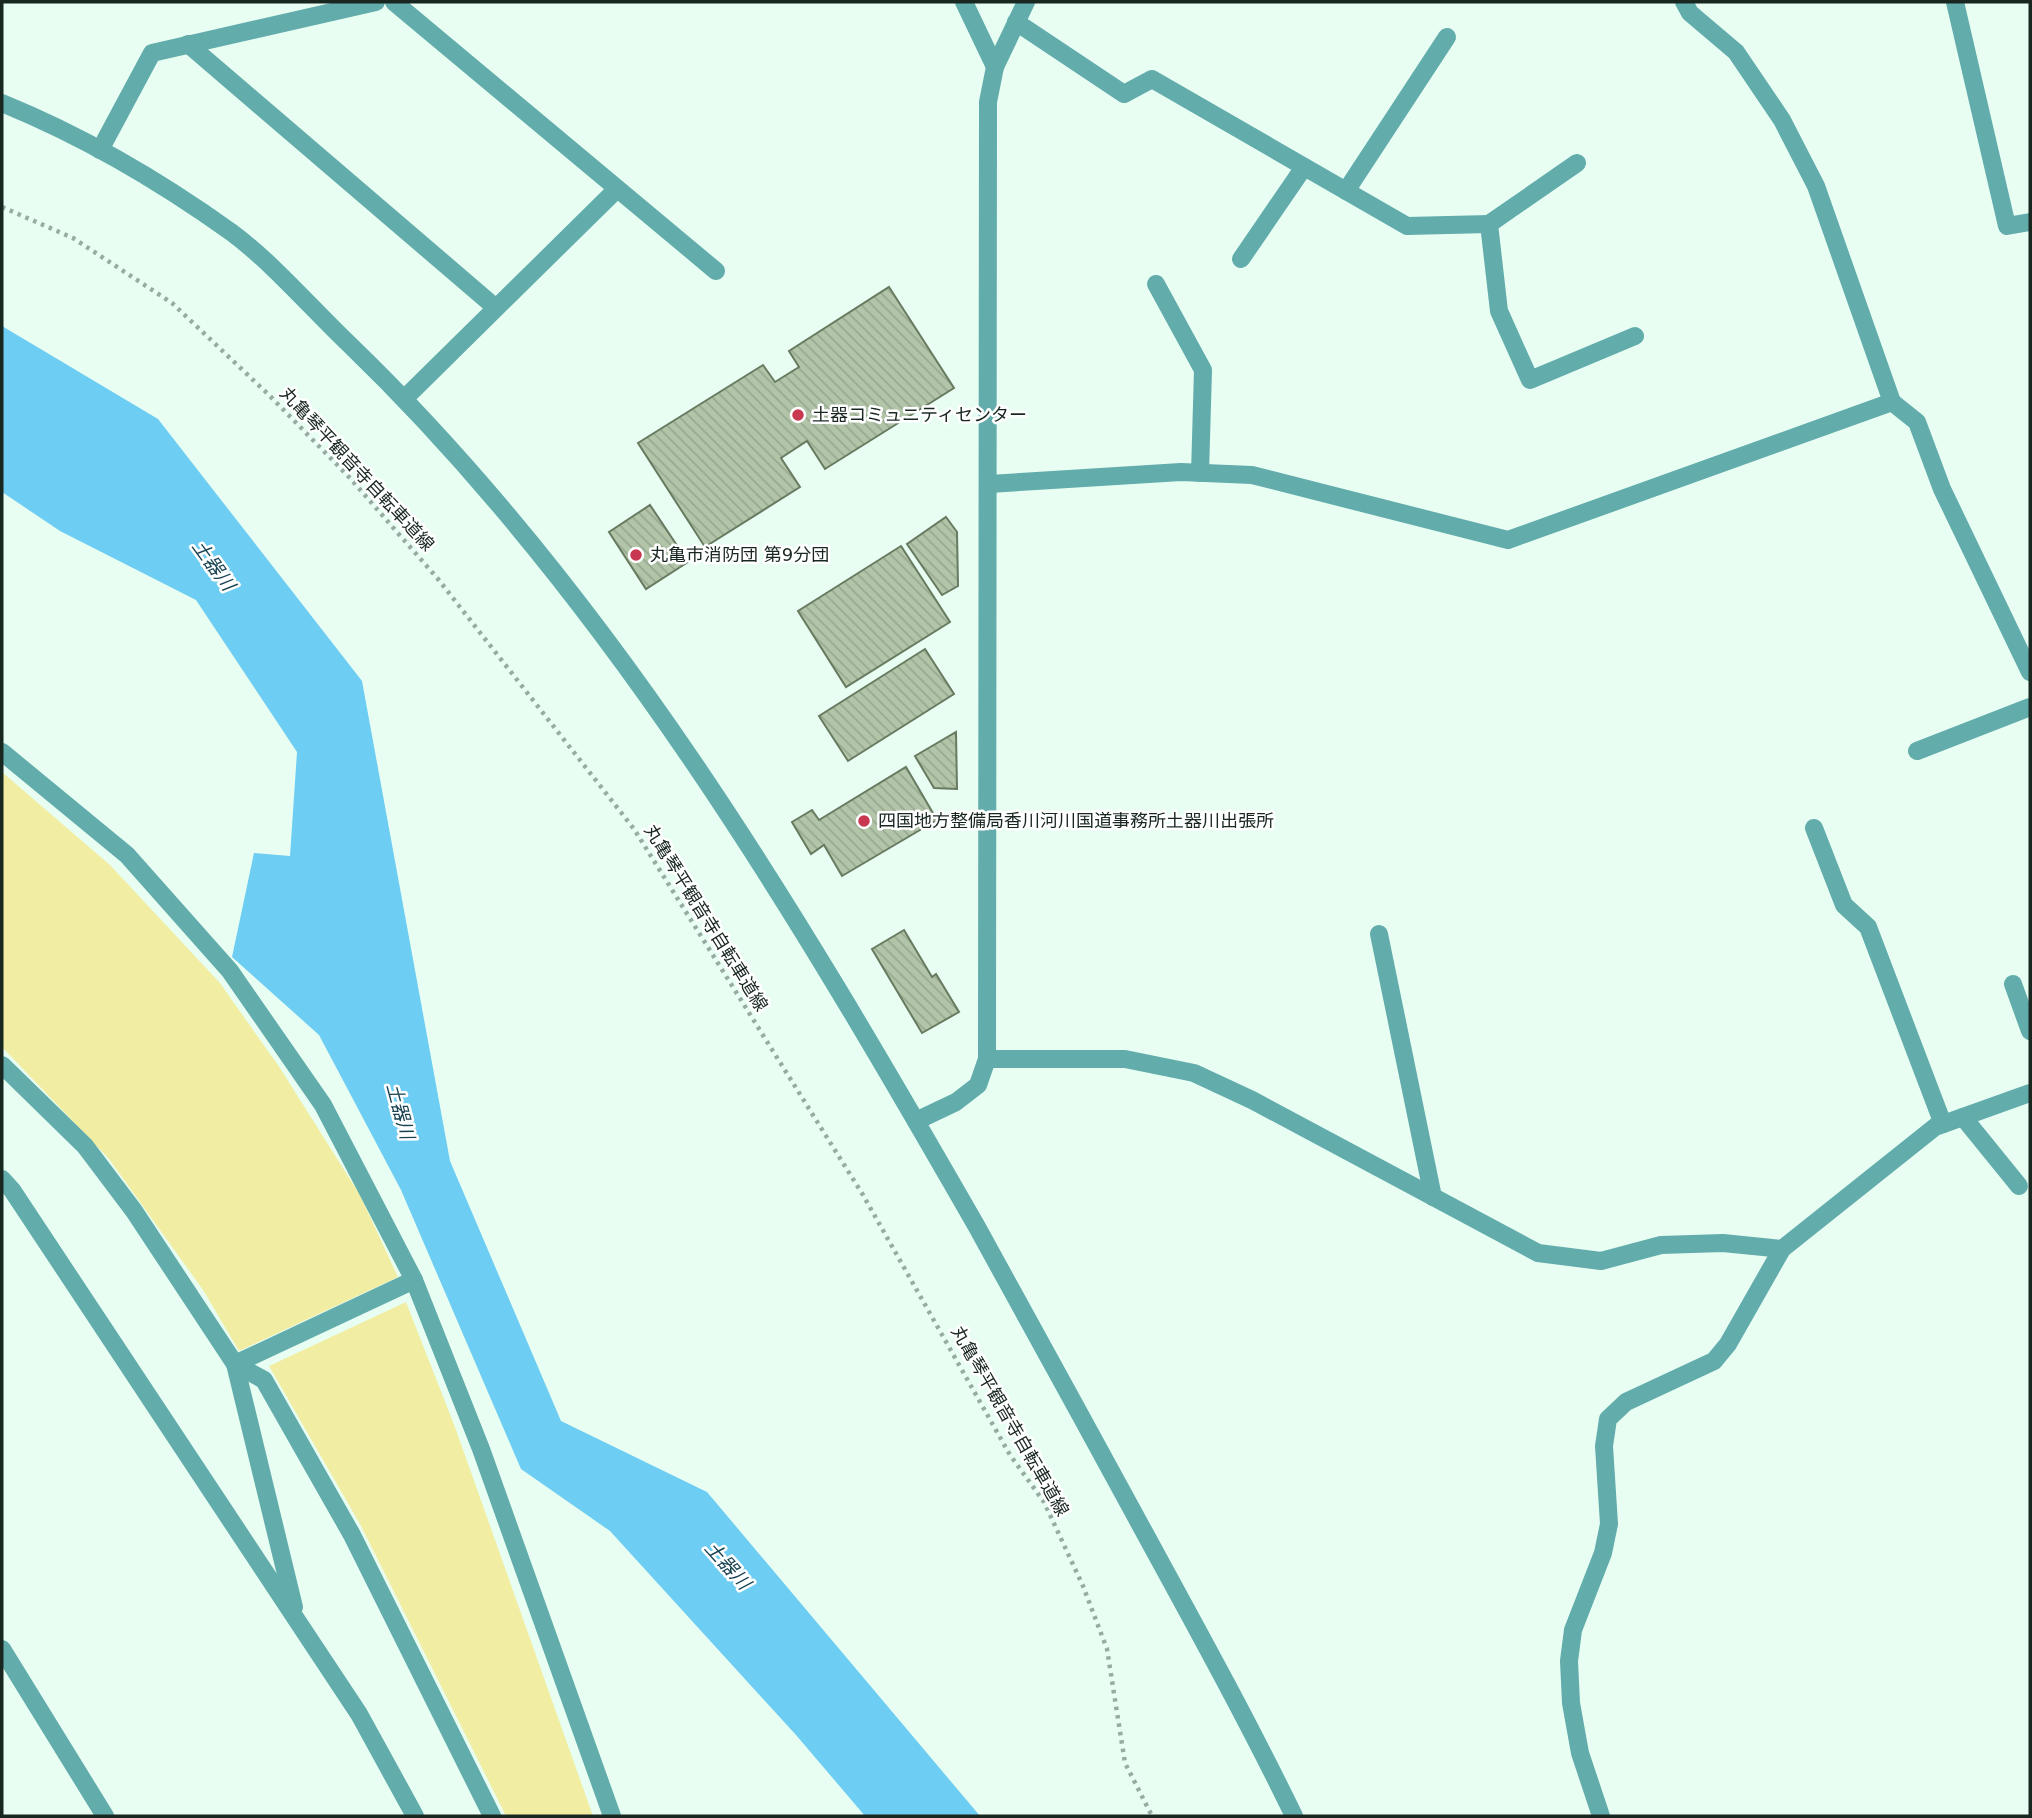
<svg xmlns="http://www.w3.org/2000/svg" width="2032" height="1818" font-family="'DejaVu Sans','Noto Sans JP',sans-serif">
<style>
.grass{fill:#f1eea4}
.water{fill:#6ecdf2}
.building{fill:url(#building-back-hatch);stroke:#687a60;stroke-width:2}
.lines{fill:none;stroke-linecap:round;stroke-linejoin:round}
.path{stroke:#98aba2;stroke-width:4.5;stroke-dasharray:3.5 5;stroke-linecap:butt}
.minor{stroke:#62acac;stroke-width:18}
.poi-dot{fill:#c83850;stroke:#fff;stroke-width:2.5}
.labels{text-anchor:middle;stroke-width:5;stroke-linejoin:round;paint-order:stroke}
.poi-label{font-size:18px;fill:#192721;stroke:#fff;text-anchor:start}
.street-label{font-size:18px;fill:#192721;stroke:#fff}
.water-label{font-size:19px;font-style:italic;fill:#194353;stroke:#fff}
</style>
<defs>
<pattern id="building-back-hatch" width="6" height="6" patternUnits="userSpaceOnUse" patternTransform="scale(1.75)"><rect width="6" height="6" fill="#b2c5a9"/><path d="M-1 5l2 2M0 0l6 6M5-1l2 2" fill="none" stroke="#98a991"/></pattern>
</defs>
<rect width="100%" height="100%" fill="#e8fef3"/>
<g class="grass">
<path d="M2 772 110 865 220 983 280 1068 360 1195 398 1277 239 1351 203 1290 109 1159 2 1047Z"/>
<path d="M406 1302 455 1427 593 1816H506L361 1526 269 1366Z"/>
</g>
<path class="water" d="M2 326 158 419 362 681 450 1161 561 1421 707 1492 980 1816H865L796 1735 610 1531 521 1469 401 1190 319 1035 232 957 254 853 290 856 297 752 196 600 60 531 2 492Z"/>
<g class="building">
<path d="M889 287 954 388 825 469 807 441 781 458 800 487 705 547 638 443 763 365 775 382 799 367 789 351Z"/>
<path d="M650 505 688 562 646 589 609 532Z"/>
<path d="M946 517 957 532 958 586 942 595 907 544Z"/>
<path d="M901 546 950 622 846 687 798 611Z"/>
<path d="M925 649 954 694 848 761 819 716Z"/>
<path d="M956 732 957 789 934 788 915 756Z"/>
<path d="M906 767 937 820 842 876 824 845 811 854 792 822 812 810 819 820Z"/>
<path d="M904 930 932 977 936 974 959 1012 922 1033 872 949Z"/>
</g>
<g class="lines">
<path class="path" d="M2 207 73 238 172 303 269 395 349 477 438 579 634 829 863 1195 1010 1455 1044 1502 1083 1586 1107 1649 1125 1763 1152 1816"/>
<g class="minor">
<path d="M394 2 716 271"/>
<path d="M964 2 995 67"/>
<path d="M1955 2 2007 226 2030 222"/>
<path d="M1016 22 1124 94 1152 79 1407 226 1489 224 1499 311 1530 380 1635 336"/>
<path d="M188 44 496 308"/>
<path d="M2 103C83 136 160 181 231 232 273 263 312 309 350 345 611 597 798 915 977 1227 1029 1320 1079 1413 1130 1506 1186 1609 1243 1711 1294 1816"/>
<path d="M100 150 152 53 376 2"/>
<path d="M1346 191 1447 37"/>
<path d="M1489 224 1577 163"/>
<path d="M1241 259 1304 167"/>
<path d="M1156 284 1203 370 1200 473"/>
<path d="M405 398 617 189"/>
<path d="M1892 402 1917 422 1942 489 2030 672"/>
<path d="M989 484 1181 472 1252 475 1508 540 1892 402 1816 186 1782 120 1736 52 1690 13 1684 2"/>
<path d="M1917 751 2030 707"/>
<path d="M2 752 127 855 230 971 323 1105 414 1280 481 1449 612 1816"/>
<path d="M1814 828 1844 905 1868 927 1943 1124"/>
<path d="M1379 934 1433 1197"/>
<path d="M2013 984 2030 1031"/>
<path d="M987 1059H1125L1194 1073 1252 1100 1538 1253 1601 1261 1661 1245 1723 1243 1782 1249"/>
<path d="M2 1065 85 1146 134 1211 235 1364 294 1607"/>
<path d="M1963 1117 2019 1186"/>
<path d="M916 1121 956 1102 978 1085 987 1059 988 102 995 67 1026 2"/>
<path d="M2 1179 12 1190 359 1714 415 1816"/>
<path d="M235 1364 264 1380 352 1535 492 1816"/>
<path d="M235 1364 414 1280"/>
<path d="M2 1649 105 1816"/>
<path d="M1601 1816 1580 1753 1571 1703 1569 1661 1573 1630 1603 1553 1609 1524 1604 1446 1608 1419 1626 1402 1714 1361 1728 1344 1782 1249 1935 1127 2030 1093"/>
</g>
</g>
<g class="poi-dot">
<circle cx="798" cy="415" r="7"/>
<circle cx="636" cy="555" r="7"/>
<circle cx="864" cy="821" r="7"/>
</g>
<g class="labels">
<g class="poi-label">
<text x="812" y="421">土器コミュニティセンター</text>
<text x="650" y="561">丸亀市消防団 第9分団</text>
<text x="878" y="827">四国地方整備局香川河川国道事務所土器川出張所</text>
</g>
<g class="street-label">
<text transform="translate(357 469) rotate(47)" y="6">丸亀琴平観音寺自転車道線</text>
<text transform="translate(706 918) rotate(58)" y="6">丸亀琴平観音寺自転車道線</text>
<text transform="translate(1010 1421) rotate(60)" y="6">丸亀琴平観音寺自転車道線</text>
</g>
<g class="water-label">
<text transform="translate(214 565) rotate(54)" y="7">土器川</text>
<text transform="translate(401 1111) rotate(75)" y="7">土器川</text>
<text transform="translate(728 1565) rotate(48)" y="7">土器川</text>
</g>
</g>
<rect width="2032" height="1818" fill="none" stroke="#192721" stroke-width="7"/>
</svg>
